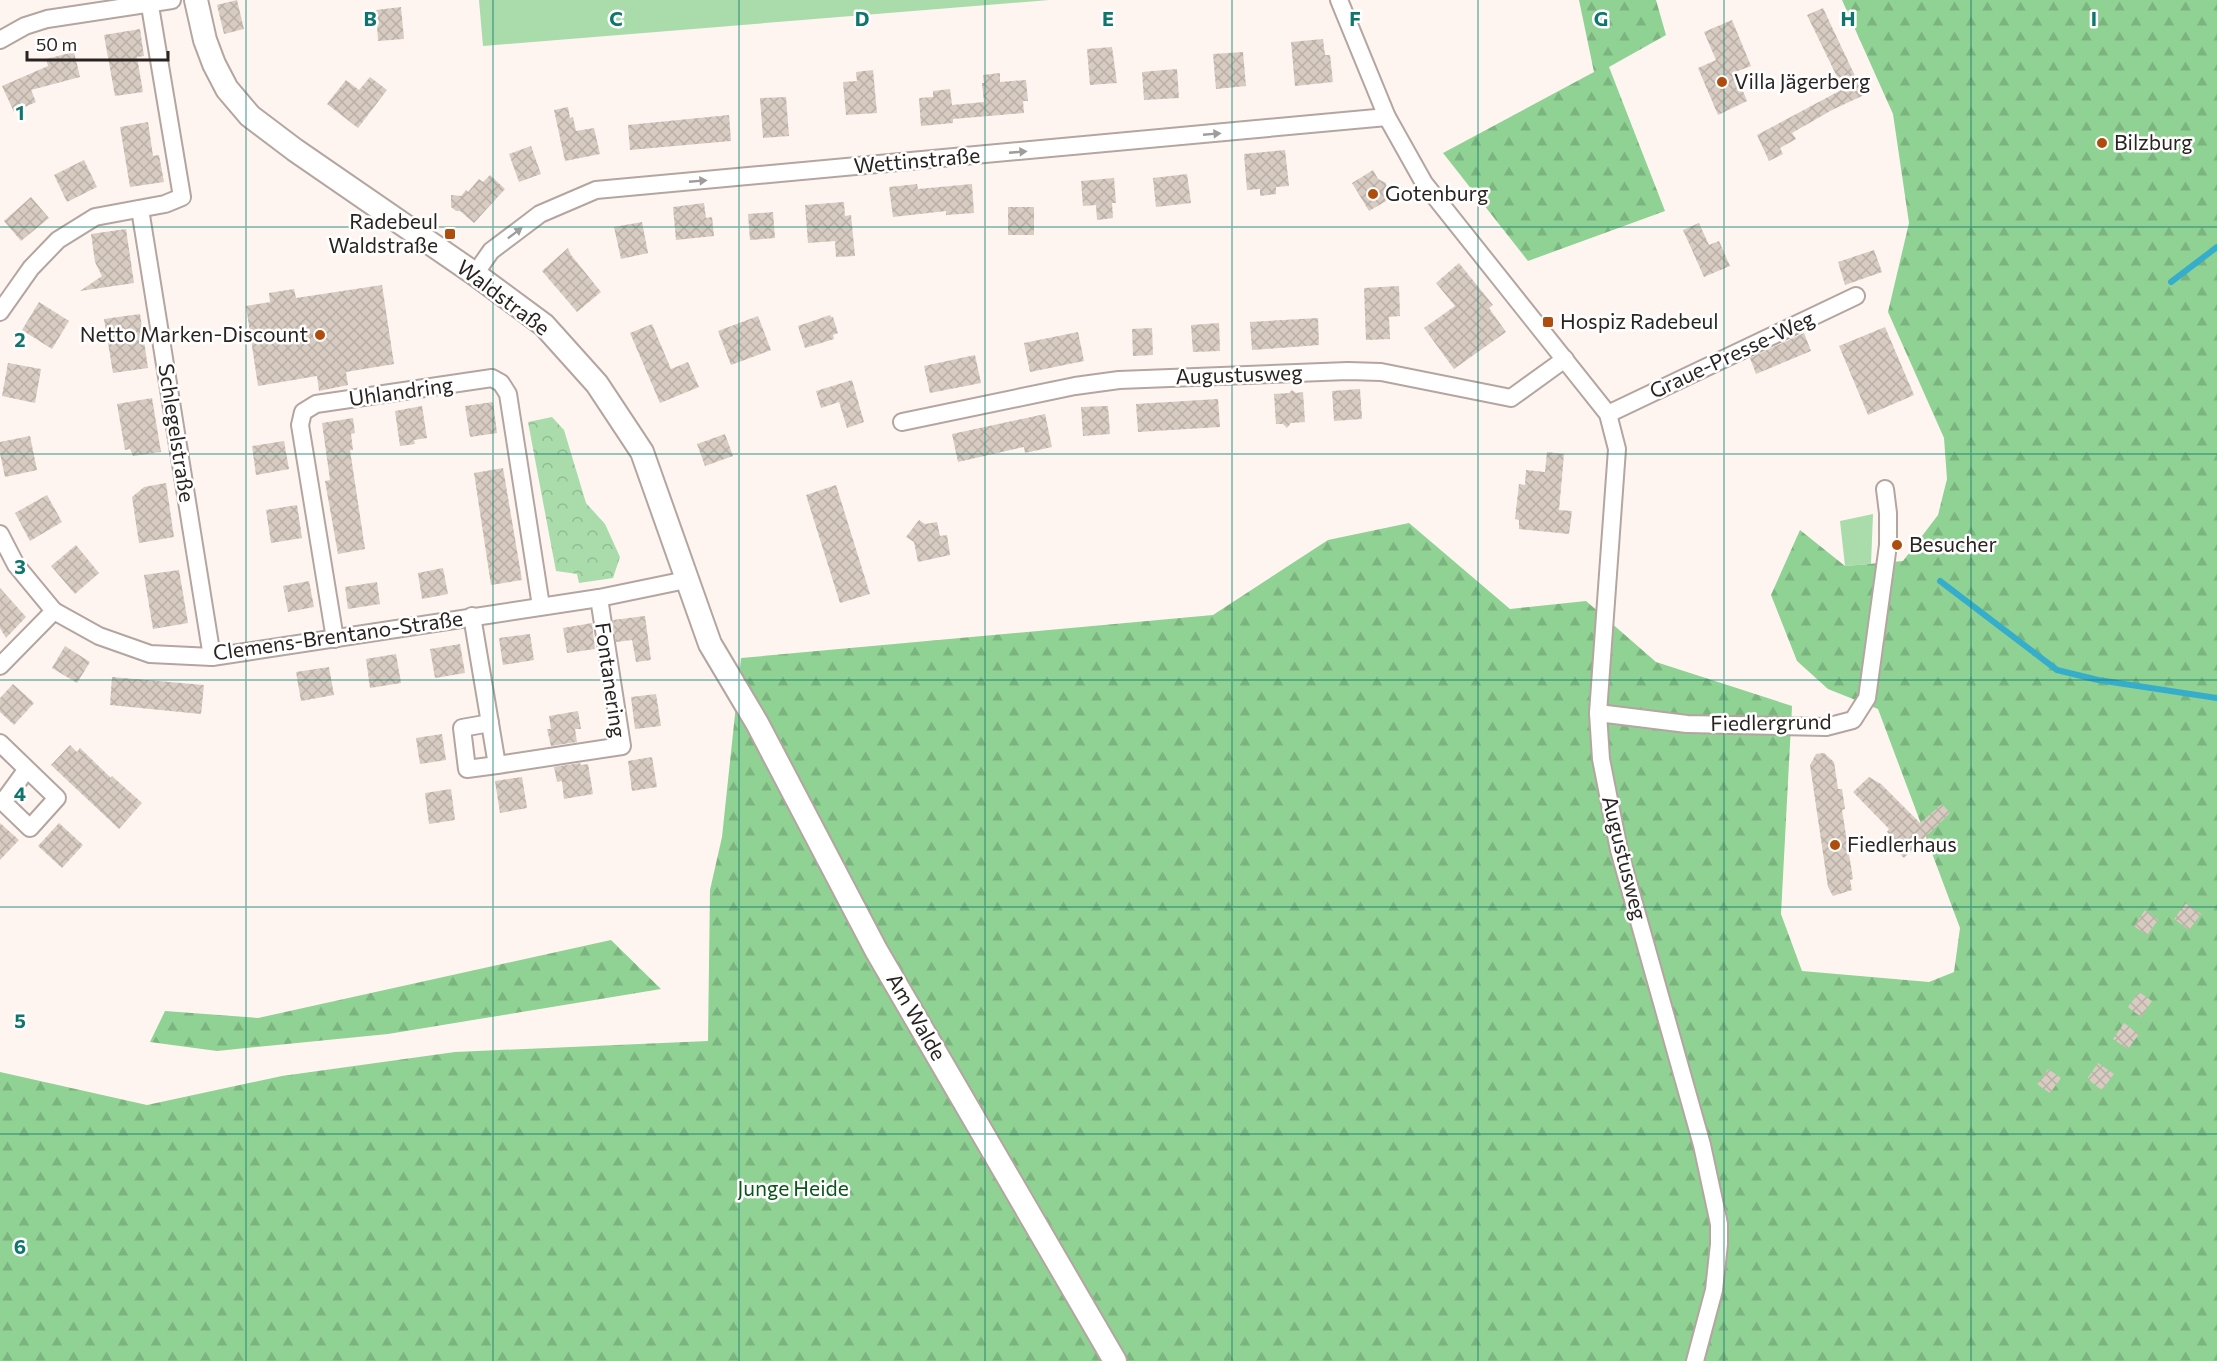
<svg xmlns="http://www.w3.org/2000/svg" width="2217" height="1361" font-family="Commissioner,sans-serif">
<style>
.forest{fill:url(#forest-firs)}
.park{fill:url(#park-crowns)}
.garden{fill:#a9dbab}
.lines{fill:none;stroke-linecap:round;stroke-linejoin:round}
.stream{stroke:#36aecb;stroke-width:6}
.building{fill:url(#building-cross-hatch)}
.street-casing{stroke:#b4a5a0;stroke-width:20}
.secondary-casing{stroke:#b4a5a0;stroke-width:26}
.street{stroke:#fff;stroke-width:16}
.secondary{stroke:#fff;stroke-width:22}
.oneway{fill:#9f9c9c}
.grid{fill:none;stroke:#0f766e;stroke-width:1.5;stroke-opacity:0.55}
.poi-dot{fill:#af4d0f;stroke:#fff;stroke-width:2}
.labels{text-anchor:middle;stroke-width:5;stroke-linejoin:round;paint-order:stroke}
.poi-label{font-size:21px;fill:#292422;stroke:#fff;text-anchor:start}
.street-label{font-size:21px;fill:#292422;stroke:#fff}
.park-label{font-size:21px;fill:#0b551b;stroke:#fff}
.grid-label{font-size:20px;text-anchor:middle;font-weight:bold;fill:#0f766e;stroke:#fff;stroke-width:5;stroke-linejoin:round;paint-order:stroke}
</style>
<defs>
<pattern id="forest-firs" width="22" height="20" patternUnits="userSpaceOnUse" patternTransform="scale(1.5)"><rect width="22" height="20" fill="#8fd293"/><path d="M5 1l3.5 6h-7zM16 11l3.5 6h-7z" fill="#7bb47e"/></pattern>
<pattern id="park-crowns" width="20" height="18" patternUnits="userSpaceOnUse" patternTransform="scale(1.5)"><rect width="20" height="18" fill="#a9dbab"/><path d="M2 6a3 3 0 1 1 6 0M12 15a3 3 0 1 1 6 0" fill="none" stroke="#91bc93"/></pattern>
<pattern id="building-cross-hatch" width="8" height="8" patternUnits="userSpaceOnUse" patternTransform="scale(1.5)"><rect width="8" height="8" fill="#d8ccc2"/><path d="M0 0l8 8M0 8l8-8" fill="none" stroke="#b9afa6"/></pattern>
</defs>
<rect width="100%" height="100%" fill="#fef5f1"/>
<g class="forest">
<path d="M1579 0H1656L1666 35 1609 67 1665 211 1528 261 1443 153 1594 72Z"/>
<path d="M1842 0H2217V1361H0V1072L147 1105 282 1076 455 1052 708 1041 710 890 722 837 741 658 1213 615 1328 540 1409 523 1510 609 1586 601 1656 662 1792 706 1781 914 1802 971 1929 982 1954 972 1960 928 1878 709 1828 689 1797 661 1771 595 1800 530 1845 566 1903 561 1938 515 1947 479 1944 438 1888 312 1909 223 1893 114Z"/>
<path d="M611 940 661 989 388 1034 217 1051 150 1042 165 1011 258 1018Z"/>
</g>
<path class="park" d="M552 417 564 430 586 503 605 524 620 557 613 578 579 583 577 574 556 571 528 422Z"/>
<g class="garden">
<path d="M479 0H1049L483 46Z"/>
<path d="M1873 514 1871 564 1845 566 1840 521Z"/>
</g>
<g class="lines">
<g class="stream">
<path d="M2171 282 2217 247"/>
<path d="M1940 581 2057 670 2098 680 2217 698"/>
</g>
</g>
<g class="building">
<path d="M237 0 244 29 224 34 217 5Z"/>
<path d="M401 7 404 39 378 41 376 10Z"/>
<path d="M1823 8 1864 95 1832 110 1792 133 1796 139 1780 148 1783 154 1769 161 1757 135 1843 89 1807 15Z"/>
<path d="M1732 20 1751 66 1735 72 1747 101 1718 115 1698 68 1716 60 1704 32Z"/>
<path d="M140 29 144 56 137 57 143 92 115 96 104 35Z"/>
<path d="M1323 39 1325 55H1330L1333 82 1295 86 1291 42Z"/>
<path d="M1112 47 1117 83 1090 85 1087 49Z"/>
<path d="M74 52 80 77 31 90 36 102 14 112 2 86 48 66 46 59Z"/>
<path d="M1243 52 1246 86 1216 89 1213 54Z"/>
<path d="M1177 69 1179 98 1144 100 1142 72Z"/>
<path d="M873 70 877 113 846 115 843 82 857 81 856 72Z"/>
<path d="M1000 73V82L1026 80 1028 101H1023L1024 113 953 119V123L921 126 919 98 933 97V91L950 89 952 105 984 102 982 83H984L983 75Z"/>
<path d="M370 77 387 90 358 128 327 104 346 80 359 90Z"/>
<path d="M786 97 789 136 763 138 760 98Z"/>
<path d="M568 107 570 118 573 117 576 131 594 128 600 154 565 161 554 110Z"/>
<path d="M729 115 731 141 630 150 628 125Z"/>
<path d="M148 122 153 156 159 155 164 182 130 187 120 127Z"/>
<path d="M531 146 541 174 519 182 509 154Z"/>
<path d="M1285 150 1289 186 1276 187V194L1260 196V189L1247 190 1244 154Z"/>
<path d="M84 160 97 187 67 202 54 175Z"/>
<path d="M1373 170 1378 179 1386 183 1388 200 1369 211 1352 183Z"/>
<path d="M1187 174 1191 203 1156 207 1153 178Z"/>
<path d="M490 175 505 189 474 223 460 211H456L451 207V195L461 196 466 190 468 192 479 179 483 182Z"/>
<path d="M1114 178 1116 203H1112L1113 218 1097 220 1096 205 1083 206 1081 181Z"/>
<path d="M917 184 918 189 972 184 974 213 946 215V211L893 217 889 187Z"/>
<path d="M31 197 49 218 21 241 4 221Z"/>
<path d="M844 202 845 216 851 215 855 256 836 257 835 241 808 243 805 205Z"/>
<path d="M704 203 706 218 712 217 714 236 676 240 673 207Z"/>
<rect x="1008" y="207" width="26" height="28"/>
<path d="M773 212 775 238 750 240 748 214Z"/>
<path d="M642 222 648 253 621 259 614 227Z"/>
<path d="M1699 223 1709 245 1719 241 1730 266 1704 277 1683 230Z"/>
<path d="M126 229 134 283 80 291 102 276 95 262 91 234Z"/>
<path d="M568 248 571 255 601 292 577 312 542 271Z"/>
<path d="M1874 250 1882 272 1845 285 1838 262Z"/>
<path d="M1459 263 1493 305 1489 308 1506 332 1454 369 1424 328 1455 306 1436 283Z"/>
<path d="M382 285 394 364 346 372 348 385 319 391 317 376 258 386 246 306 270 302 269 293 294 289 296 298Z"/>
<path d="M1399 286 1400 316 1389 317 1390 339 1366 340 1364 288Z"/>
<path d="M39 302 69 321 52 349 22 330Z"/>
<path d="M140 314 148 368 113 373 104 319Z"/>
<path d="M830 315 831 317H833L838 333 833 335 834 339 805 348 798 326Z"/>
<path d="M758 316 771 350 731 365 718 331Z"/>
<path d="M1318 318 1319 345 1252 350 1250 322Z"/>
<path d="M1219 323 1220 351 1193 352 1191 325Z"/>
<path d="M652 324 671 369 688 362 699 387 660 403 630 333Z"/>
<path d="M1885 327 1914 395 1868 415 1839 346Z"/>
<path d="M1152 328 1153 355 1133 356 1132 329Z"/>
<path d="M1078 332 1084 361 1030 372 1024 343Z"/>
<path d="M1804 333 1811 351 1756 374 1750 358Z"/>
<path d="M975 355 981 383 930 393 924 366Z"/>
<path d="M8 363 41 369 35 403 2 396Z"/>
<path d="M852 380 864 422 847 428 839 402 821 408 816 391Z"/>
<path d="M1360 389 1362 419 1334 421 1332 391Z"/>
<path d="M1292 390 1296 393 1303 392 1305 422 1291 423 1287 428 1283 424H1276L1274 394 1289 393Z"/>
<path d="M152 398 161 452 133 456 130 449 125 450 117 404Z"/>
<path d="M1218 399 1220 427 1138 432 1136 404Z"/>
<path d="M493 402 497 433 470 437 465 406Z"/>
<path d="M422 406 427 438 414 440 415 444 400 446 395 411Z"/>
<path d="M1108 406 1110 434 1083 436 1081 407Z"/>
<path d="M1045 414 1052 447 1025 453 1024 447 958 462 952 434Z"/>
<path d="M353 418 355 433 351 434 353 450H350L365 549 338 554 325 481 330 480 322 423Z"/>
<path d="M725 434 733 456 705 466 697 444Z"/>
<path d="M30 436 37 470 5 477 0 453V442Z"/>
<path d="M284 441 289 469 256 475 252 446Z"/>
<path d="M1547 452 1564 454 1559 510 1572 511 1569 534 1519 529V520L1515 519 1519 484 1525 485 1526 470 1545 472Z"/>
<path d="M503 468 522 580 491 585 474 473Z"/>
<path d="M166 483 174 537 139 543 132 497 144 487Z"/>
<path d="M836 485 870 594 840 603 806 495Z"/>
<path d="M47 495 62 522 30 541 15 513Z"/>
<path d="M297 505 302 538 271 543 266 510Z"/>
<path d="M919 520 925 524 937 522 940 536 947 535 950 555 918 562 914 542 906 537Z"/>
<path d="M76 545 99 573 75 594 51 566Z"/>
<path d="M443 568 448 594 422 599 418 573Z"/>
<path d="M179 570 188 623 153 629 144 575Z"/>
<path d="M309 581 314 607 288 612 283 586Z"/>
<path d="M377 582 380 604 348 609 345 587Z"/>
<path d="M0 588 26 617 6 638 0 628Z"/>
<path d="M645 616 651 660 636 662 632 640 616 642 613 620Z"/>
<path d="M592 623 595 649 567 653 563 628Z"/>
<path d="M530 634 534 660 503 665 499 638Z"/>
<path d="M460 644 465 673 435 678 430 649Z"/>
<path d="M65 646 90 662 77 683 52 668Z"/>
<path d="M396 654 401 683 370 688 366 659Z"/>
<path d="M329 667 334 695 301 701 296 672Z"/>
<path d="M112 677 204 685 201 714 110 705Z"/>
<path d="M13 684 34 703 14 725 0 712V698Z"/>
<path d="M656 694 661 726 635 729 631 697Z"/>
<path d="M578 711 581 729H575L577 742 551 746 547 729H551L549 716Z"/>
<path d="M442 734 446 760 420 764 416 738Z"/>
<path d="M70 745 77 752 80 748 111 778 112 776 142 803 119 829 51 765Z"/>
<path d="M1824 753 1834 762 1838 789H1842L1845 809 1842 810 1853 879 1850 880 1852 890 1833 896 1828 887 1810 765 1816 754Z"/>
<path d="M652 757 657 787 632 791 628 761Z"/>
<path d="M580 763 581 765 588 764 593 794 564 799 562 781 557 782 554 767Z"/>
<path d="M522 777 527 808 500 813 495 781Z"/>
<path d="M1869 777 1881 784 1920 823 1942 804 1950 813 1904 858 1891 845 1896 840 1887 832 1889 829 1853 792Z"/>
<path d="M451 789 455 820 429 824 425 793Z"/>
<path d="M0 823 19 840 0 860Z"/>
<path d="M59 823 83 845 62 868 38 846Z"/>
<path d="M2186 903 2201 914 2189 930 2174 919Z"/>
<path d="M2145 910 2158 920 2147 935 2134 926Z"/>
<path d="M2139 992 2152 1001 2141 1017 2128 1007Z"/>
<path d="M2124 1023 2139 1034 2128 1049 2113 1039Z"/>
<path d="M2098 1063 2114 1074 2102 1090 2087 1079Z"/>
<path d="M2048 1069 2061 1078 2050 1093 2037 1084Z"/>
</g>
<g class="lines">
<g class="street-casing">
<g id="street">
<path d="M1339 0 1387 117 1424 183 1608 414 1617 449 1598 713 1601 759 1619 850 1702 1145 1719 1224V1244L1714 1290 1695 1361"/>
<path d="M0 40 25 26 47 19 172 0"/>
<path d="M140 209 212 657"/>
<path d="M475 274 491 251 540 214 596 190 1387 117"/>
<path d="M0 312 31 268 58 240 95 217 165 204 182 197 149 0"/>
<path d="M1608 414 1856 296"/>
<path d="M902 422 1075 386 1119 380 1348 371 1381 372 1511 398 1565 359"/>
<path d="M0 534 16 565 54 611 99 636 150 654 212 657 245 652 599 598 686 580"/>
<path d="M472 616 497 765 622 746 599 598"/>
<path d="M335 639 300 425 303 412 316 404 492 378 501 383 508 394 541 606"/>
<path d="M0 666 54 611"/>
<path d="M1598 713 1687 724 1826 727 1853 720 1867 698 1888 545V513L1885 489"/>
<path d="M490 723 462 728 467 769 497 765"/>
<path d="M0 743 57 798 30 828 3 802 27 769"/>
</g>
</g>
<g class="secondary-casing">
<path id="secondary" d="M196 0 205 40 214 64 227 89 250 116 295 150 475 274 544 325 597 384 642 452 710 644 757 723 876 950 1115 1361"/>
</g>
<use href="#street" class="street"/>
<use href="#secondary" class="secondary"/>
</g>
<defs><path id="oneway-solid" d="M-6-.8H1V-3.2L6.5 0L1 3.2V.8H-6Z" transform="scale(1.5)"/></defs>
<g class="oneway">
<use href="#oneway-solid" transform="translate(1212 134) rotate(-5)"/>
<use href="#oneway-solid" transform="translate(1018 152) rotate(-5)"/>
<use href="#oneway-solid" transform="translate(698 181) rotate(-5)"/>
<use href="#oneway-solid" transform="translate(515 233) rotate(-37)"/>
</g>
<path class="grid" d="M246 0V1361M493 0V1361M739 0V1361M985 0V1361M1232 0V1361M1478 0V1361M1724 0V1361M1971 0V1361M0 227H2217M0 454H2217M0 680H2217M0 907H2217M0 1134H2217"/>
<g class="poi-dot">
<circle cx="1722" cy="82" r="6"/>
<circle cx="2102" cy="143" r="6"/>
<circle cx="1373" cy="194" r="6"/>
<rect x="444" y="228" width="12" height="12" rx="3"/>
<rect x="1542" y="316" width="12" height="12" rx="3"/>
<circle cx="320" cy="335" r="6"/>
<circle cx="1897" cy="545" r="6"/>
<circle cx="1835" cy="845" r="6"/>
</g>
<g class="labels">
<g class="poi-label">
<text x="1734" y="89">Villa Jägerberg</text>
<text x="2114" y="150">Bilzburg</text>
<text x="1385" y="201">Gotenburg</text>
<text x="438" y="229" text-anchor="end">Radebeul<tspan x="438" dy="24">Waldstraße</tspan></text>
<text x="1560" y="329">Hospiz Radebeul</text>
<text x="308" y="342" text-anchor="end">Netto Marken-Discount</text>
<text x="1909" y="552">Besucher</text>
<text x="1847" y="852">Fiedlerhaus</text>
</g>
<g class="street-label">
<text transform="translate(917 161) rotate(-5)" y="7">Wettinstraße</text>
<text transform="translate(503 298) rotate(37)" y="7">Waldstraße</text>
<text transform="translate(1732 355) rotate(-25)" y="7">Graue-Presse-Weg</text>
<text transform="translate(1239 375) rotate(-2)" y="7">Augustusweg</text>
<text transform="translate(401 392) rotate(-8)" y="7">Uhlandring</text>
<text transform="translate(176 433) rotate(81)" y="7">Schlegelstraße</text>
<text transform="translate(338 636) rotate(-8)" y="7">Clemens-Brentano-Straße</text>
<text transform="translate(610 680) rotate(82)" y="7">Fontanering</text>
<text transform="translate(1771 723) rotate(-1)" y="7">Fiedlergrund</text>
<text transform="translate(1624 858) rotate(76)" y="7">Augustusweg</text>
<text transform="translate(916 1017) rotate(60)" y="7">Am Walde</text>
</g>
<g class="park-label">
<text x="793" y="1196">Junge Heide</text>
</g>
</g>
<g class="grid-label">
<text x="370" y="26">B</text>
<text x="616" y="26">C</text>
<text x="862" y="26">D</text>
<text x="1108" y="26">E</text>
<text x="1355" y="26">F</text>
<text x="1601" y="26">G</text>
<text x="1848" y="26">H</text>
<text x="2094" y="26">I</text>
<text x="20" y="120">1</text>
<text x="20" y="347">2</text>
<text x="20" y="574">3</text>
<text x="20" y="801">4</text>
<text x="20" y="1028">5</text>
<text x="20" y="1254">6</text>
</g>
<path d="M27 51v9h141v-9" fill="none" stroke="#292422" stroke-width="3"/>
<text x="36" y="51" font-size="18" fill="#292422" stroke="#ffffff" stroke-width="4.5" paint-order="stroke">50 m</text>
</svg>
